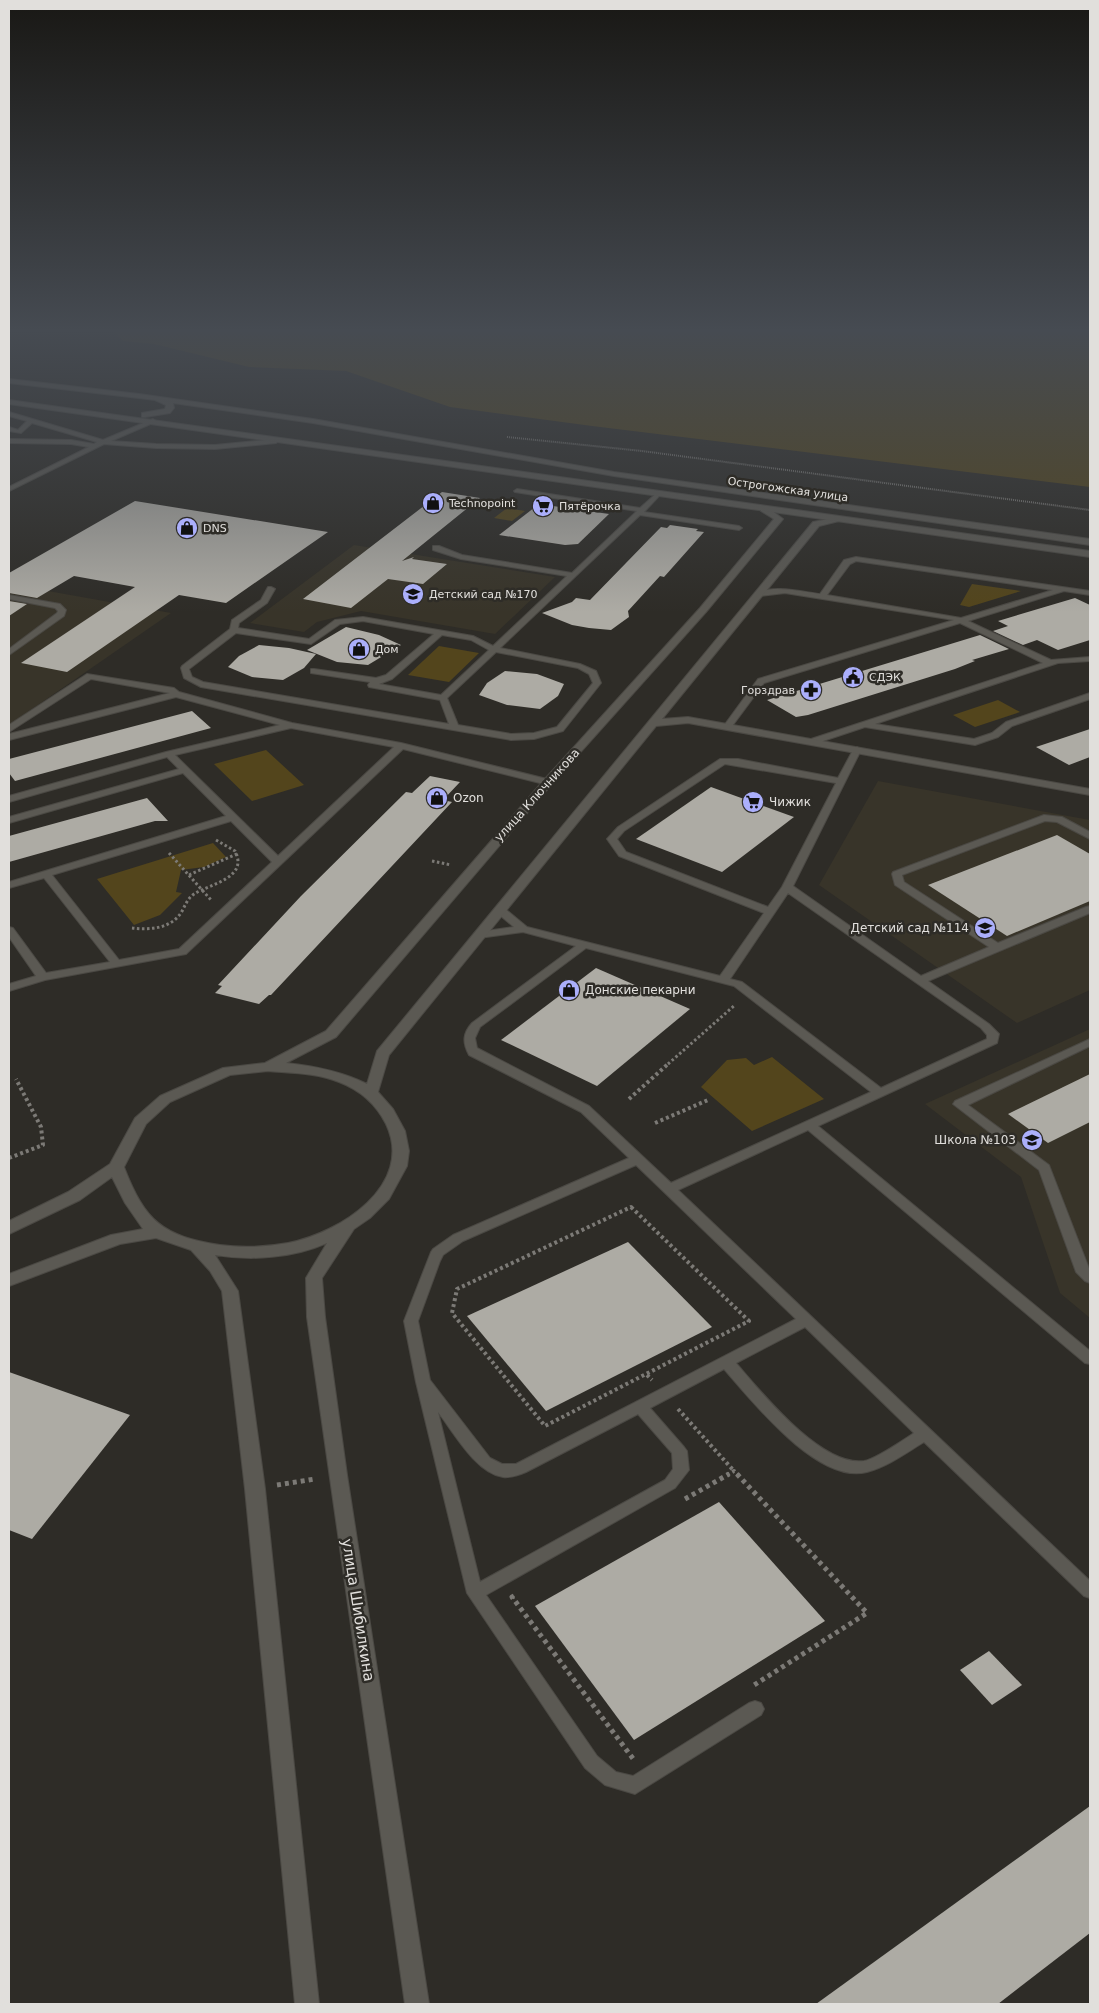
<svg xmlns="http://www.w3.org/2000/svg" width="1099" height="2013" font-family="'DejaVu Sans',sans-serif">
<style>
.built{fill:#383429}
.green{fill:#53451c}
.building{fill:#adaba4}
.lines{fill:none;stroke-linecap:round;stroke-linejoin:round}
.service-casing{stroke:#4b4944;stroke-width:2}
.minor-casing{stroke:#4b4944;stroke-width:2}
.tertiary-casing{stroke:#4b4944;stroke-width:2}
.path-far3{stroke:#7c7a76;stroke-width:2;stroke-dasharray:1 1;stroke-linecap:butt}
.path-far2{stroke:#7c7a76;stroke-width:3;stroke-dasharray:2.5 2.5;stroke-linecap:butt}
.path-far1{stroke:#7c7a76;stroke-width:4;stroke-dasharray:3 3;stroke-linecap:butt}
.path{stroke:#7c7a76;stroke-width:5;stroke-dasharray:4 4;stroke-linecap:butt}
.service{fill:#5b5953;fill-rule:evenodd}
.minor{fill:#5b5953;fill-rule:evenodd}
.tertiary{fill:#5b5953;fill-rule:evenodd}
.labels{text-anchor:middle;stroke-width:5;stroke-linejoin:round;paint-order:stroke}
.far-street-label{font-size:11px;fill:#e1dfdc;stroke:#2e2c27}
.far-poi-label{font-size:11px;fill:#e1dfdc;stroke:#2e2c27;text-anchor:start}
.street-label{font-size:12px;fill:#e1dfdc;stroke:#2e2c27}
.poi-label{font-size:12px;fill:#e1dfdc;stroke:#2e2c27;text-anchor:start}
.near-street-label{font-size:15px;fill:#e1dfdc;stroke:#2e2c27}
</style>
<rect width="100%" height="100%" fill="#2e2c27"/>
<g class="built">
<path d="M354 545 555 577 495 634 361 611 317 622 304 632 250 623Z"/>
<path d="M9 584 171 613 9 725Z"/>
<path d="M878 781 1090 820V990L1017 1023 819 885Z"/>
<path d="M1090 1029V1318L1060 1293 1021 1177 925 1104Z"/>
</g>
<g class="green">
<path d="M112 330H1090V487L592 426 450 407 346 371 249 367 154 344 123 341Z"/>
<path d="M507 508 525 511 512 521 494 518Z"/>
<path d="M972 584 1021 591 969 607 960 605Z"/>
<path d="M439 646 479 653 449 682 408 675Z"/>
<path d="M998 700 1020 712 975 727 953 715Z"/>
<path d="M266 750 304 785 252 801 214 764Z"/>
<path d="M213 843 226 857 204 867 181 870 176 892 182 893 160 915 134 925 97 879Z"/>
<path d="M772 1057 824 1099 752 1131 701 1087 727 1060 746 1058 754 1065Z"/>
</g>
<g class="building">
<path d="M442 492 480 498 402 561 414 557 412 559 447 564 423 584 388 579 351 608 303 599Z"/>
<path d="M135 501 328 532 226 603 179 595 67 672 21 663 135 587 74 576 37 598 9 593V573Z"/>
<path d="M539 504 609 514 578 544 565 545 499 535Z"/>
<path d="M670 525 698 529 696 531 704 532 664 577 660 576 628 611 629 617 622 622 611 630 589 628 572 625 542 613 572 602 576 598 590 600 661 527 667 528Z"/>
<path d="M1075 598 1090 605V640L1058 650 1037 640 1023 645 993 631 1008 626 998 621Z"/>
<path d="M9 601 27 604 9 616Z"/>
<path d="M346 627 379 635 401 645 368 665 337 662 307 650Z"/>
<path d="M980 635 1009 649 972 660 975 661 955 669 808 715 796 717 767 700Z"/>
<path d="M259 645 289 648 316 654 304 668 283 680 252 677 228 667 239 656Z"/>
<path d="M505 671 537 674 564 684 558 696 540 709 507 705 479 695 487 683Z"/>
<path d="M192 711 211 728 15 781 9 773V759Z"/>
<path d="M1090 729V757L1069 765 1036 747Z"/>
<path d="M430 776 460 782 443 800 452 802 271 995H269L259 1004 215 993 222 986 218 985 301 896 406 792 412 793Z"/>
<path d="M711 787 794 817 722 872 636 839Z"/>
<path d="M147 798 168 821H155L9 862V836Z"/>
<path d="M1057 835 1090 854V901L1007 936 928 885Z"/>
<path d="M596 968 690 1009 597 1086 501 1040Z"/>
<path d="M1090 1074V1122L1048 1143 1008 1114Z"/>
<path d="M628 1242 712 1327 546 1411 467 1316Z"/>
<path d="M9 1372 130 1415 32 1539 9 1530Z"/>
<path d="M719 1502 825 1621 634 1740 535 1606Z"/>
<path d="M989 1651 1022 1685 992 1705 960 1670Z"/>
<path d="M1090 1806V1933L998 2004H816Z"/>
</g>
<g class="lines">
<g class="service-casing">
<g id="service">
<path d="M9 412 103 440 153 419 156 421 155 422 111 441 156 444 215 445 276 439 279 441 276 443 215 449 156 448 104 444 9 491V487L89 447 71 444 9 443V439L71 440 94 444 97 442 32 423 21 433 9 431V427L18 430 27 421 9 416Z"/>
<path d="M517 489 640 508 658 492 660 493V495L644 512 739 526 742 528 739 530 640 515 500 648 580 664 596 671 601 683 563 731 534 739 511 740 201 687 184 678 181 668 182 666 230 629 232 620 261 600 268 587H271L275 589 267 603 239 623 238 628 309 639 335 620 363 617 473 636 493 646 567 576 461 559 433 550V546H439L462 555 572 573 637 511 515 492 514 491ZM363 621 434 634 386 675 376 678 314 669H311V673L370 682 368 685 369 687 440 700 449 724 203 682 192 677 189 669 236 633 311 644 340 624ZM442 635 471 640 489 650 441 695 379 684 392 679ZM496 652 578 668 589 674 593 683 557 727 534 733 511 734 458 725 447 698Z"/>
<path d="M856 557 1090 591V595L1064 591 968 621 1051 660 1090 657V661L1058 663 875 724 974 739 992 733 1006 722 1090 693V699L1012 726 998 737 975 745 865 727 814 744H808V740L1043 663 960 623 764 683 730 729H724L723 727 758 679 954 620 785 593 759 596 755 594C771 584 803 592 820 594L844 560ZM856 561 1053 590 961 618 827 595 850 564Z"/>
<path d="M9 595 60 604 66 610 64 616 9 655V649L57 613 58 611 55 608 9 599Z"/>
<path d="M87 674 174 688 179 692 292 723 401 743 551 780 553 782 548 785 403 749 186 954 45 980 9 991V984L36 976 9 937V927L13 928 46 973 110 962 44 878 9 888V882L226 816 183 773 9 823V817L179 769 167 757 9 802V796L166 752 280 725 176 697 9 740V734L170 693 91 679 9 732V725ZM291 728 394 747 278 856 175 755ZM231 821 272 862 179 949 119 960 52 875Z"/>
<path d="M857 747 861 750 793 886 921 976 989 947 895 885 892 874 893 872 1044 815 1062 817 1090 832V839L1057 822 1045 821 902 875 904 882 998 943 1086 907 1090 906V913L928 981 989 1024 999 1034 997 1043 818 1126 1090 1351V1364L1085 1363 808 1130 678 1190 1090 1581V1598L1084 1596 924 1442C906 1453 887 1467 867 1472 818 1485 753 1402 724 1369L650 1408 684 1447 687 1451 689 1470 675 1488 486 1595 597 1756 616 1772 633 1776 749 1703 755 1701 761 1703 764 1709 761 1715 635 1794 605 1785 585 1768 467 1593 416 1382 404 1321 431 1252 433 1249 453 1235 629 1158 581 1112 469 1055C462 1042 463 1033 472 1023L576 946 523 932 479 938 474 935 479 932 514 927 496 912 495 910 500 907 504 908 527 927 720 976 764 913 619 856 607 839 618 827 720 759H738L838 778 853 750ZM725 764 836 783 782 887 768 907 626 852 617 839 624 831ZM788 893 981 1028 987 1035V1039L881 1088 742 982 730 979ZM586 948 734 986 871 1092 671 1183 589 1106 477 1048 475 1038 480 1027ZM636 1165 796 1319 516 1464H502L490 1458 430 1380 418 1321 440 1261 443 1255 463 1241ZM805 1327 914 1433C903 1440 876 1459 864 1461 821 1467 762 1393 736 1363ZM438 1412C454 1433 476 1473 503 1477 511 1478 519 1475 526 1472L638 1414 672 1453 673 1469 665 1480 480 1582Z"/>
<path d="M1090 1039V1046L968 1105 1049 1165 1090 1271V1283L1085 1281 1076 1272 1039 1170 953 1104 955 1101Z"/>
</g>
</g>
<g class="minor-casing">
<path id="minor" d="M761 507H767L783 519 706 612 552 784 336 1037 286 1063C314 1066 341 1071 367 1084L377 1051 813 522 839 517 843 520 819 526 662 719 688 717 1090 789V795L688 723 656 726 389 1055 378 1092 393 1109 405 1131 409 1151 407 1166 389 1199 370 1218 354 1229 322 1278 325 1317 347 1475 429 2004H405L307 1317 306 1278 327 1243C293 1258 252 1261 215 1255L238 1291 265 1489 319 2004H295L245 1489 222 1291 210 1271 191 1250 156 1238 120 1244 9 1286V1274L111 1235 143 1229 125 1203 112 1177 80 1200 9 1234V1221L68 1192 110 1164 135 1118 160 1096 223 1068 265 1063 326 1031 544 780 700 608 774 519 761 511ZM268 1071C292 1073 317 1073 339 1082 360 1090 376 1104 386 1124 415 1185 340 1233 288 1243 266 1247 242 1248 220 1245 162 1236 145 1221 124 1167L146 1124 170 1102 230 1075Z"/>
</g>
<g class="tertiary-casing">
<g id="tertiary">
<path d="M9 379 139 394 313 419 614 472 1090 539V545L614 476 313 423 173 403 174 408 170 413 145 417H142V413L165 409 166 405 155 400 139 398 9 383Z"/>
<path d="M9 400 1090 551V557L9 404Z"/>
</g>
</g>
<path class="path-far3" d="M507 437 642 451 1090 510"/>
<g class="path-far2">
<path d="M169 853 211 900"/>
<path d="M432 861 451 865"/>
<path d="M189 875 239 853"/>
<path d="M132 928C149 930 170 929 181 913 185 906 187 899 194 894 210 884 249 878 235 851L216 840"/>
<path d="M668 1064 735 1005"/>
</g>
<g class="path-far1">
<path d="M629 1099 669 1063"/>
<path d="M655 1123 708 1100"/>
<path d="M9 1158 43 1145 41 1127 16 1079"/>
<path d="M631 1207 749 1321 545 1426 452 1313 457 1289Z"/>
<path d="M647 1375 652 1380"/>
<path d="M678 1409 734 1471"/>
<path d="M727 1475 734 1471 738 1475"/>
</g>
<g class="path">
<path d="M737 1474 867 1613 751 1687"/>
<path d="M277 1485 315 1479"/>
<path d="M685 1499 729 1474"/>
<path d="M514 1596 512 1597 634 1760"/>
</g>
<use href="#service" class="service"/>
<use href="#minor" class="minor"/>
<use href="#tertiary" class="tertiary"/>
</g>
<linearGradient id="sky" x2="0" y2="1"><stop stop-color="#191815"/><stop offset="0.54" stop-color="#464b52"/><stop offset="1" stop-color="#464b52" stop-opacity="0"/></linearGradient>
<rect width="1099" height="612" fill="url(#sky)"/>
<defs>
<g id="shop-disc" transform="scale(1.125)"><circle r="9.5" fill="#abaffb" stroke="#2e2c27"/><path d="M-5-2.5h2.3a2.7 3.5 0 0 1 5.4 0H5L5.5 6h-11ZM-1.5-2.5h3a1.5 2.3 0 0 0-3 0Z" fill="#111"/></g>
<g id="supermarket-disc" transform="scale(1.125)"><circle r="9.5" fill="#abaffb" stroke="#2e2c27"/><path d="M-6-5.5h2.5l.6 2H6L4.5 2H-2.5L-4.4-4H-6ZM-1.5 3.2a1.3 1.3 0 1 0 .1 0ZM3 3.2a1.3 1.3 0 1 0 .1 0Z" fill="#111"/></g>
<g id="school-disc" transform="scale(1.125)"><circle r="9.5" fill="#abaffb" stroke="#2e2c27"/><path d="M0-5L7-2L0 1L-7-2ZM-4 1L0 2.5L4 1V4Q0 6-4 4Z" fill="#111"/></g>
<g id="civic-disc" transform="scale(1.125)"><circle r="9.5" fill="#abaffb" stroke="#2e2c27"/><path d="M-.6-6.5H3V-4.5H.6V-3L4-1V1h2V6H-6V1h2V-1L-.6-3ZM-1.2 2.5V6h2.4V2.5Z" fill="#111"/></g>
<g id="pharmacy-disc" transform="scale(1.125)"><circle r="9.5" fill="#abaffb" stroke="#2e2c27"/><path d="M-2-6h4v4h4v4h-4v4h-4v-4h-4v-4h4Z" fill="#111"/></g>
</defs>
<g fill-rule="evenodd">
<use href="#shop-disc" x="433" y="503"/>
<use href="#supermarket-disc" x="543" y="506"/>
<use href="#shop-disc" x="187" y="528"/>
<use href="#school-disc" x="413" y="594"/>
<use href="#shop-disc" x="359" y="649"/>
<use href="#civic-disc" x="853" y="677"/>
<use href="#pharmacy-disc" x="811" y="690"/>
<use href="#shop-disc" x="437" y="798"/>
<use href="#supermarket-disc" x="753" y="802"/>
<use href="#school-disc" x="985" y="928"/>
<use href="#shop-disc" x="569" y="990"/>
<use href="#school-disc" x="1032" y="1140"/>
</g>
<g class="labels">
<g class="far-street-label">
<text transform="translate(788 489) rotate(8)" y="4">Острогожская улица</text>
</g>
<g class="far-poi-label">
<text x="449" y="507">Technopoint</text>
<text x="559" y="510">Пятёрочка</text>
<text x="203" y="532">DNS</text>
<text x="429" y="598">Детский сад №170</text>
<text x="375" y="653">Дом</text>
<text x="869" y="681">СДЭК</text>
<text x="795" y="694" text-anchor="end">Горздрав</text>
</g>
<g class="street-label">
<text transform="translate(537 795) rotate(-48)" y="4">улица Ключникова</text>
</g>
<g class="poi-label">
<text x="453" y="802">Ozon</text>
<text x="769" y="806">Чижик</text>
<text x="969" y="932" text-anchor="end">Детский сад №114</text>
<text x="585" y="994">Донские пекарни</text>
<text x="1016" y="1144" text-anchor="end">Школа №103</text>
</g>
<g class="near-street-label">
<text transform="translate(358 1610) rotate(81)" y="5">улица Шибилкина</text>
</g>
</g>
<rect width="1099" height="2013" fill="none" stroke="#e1dfdc" stroke-width="20"/>
</svg>
